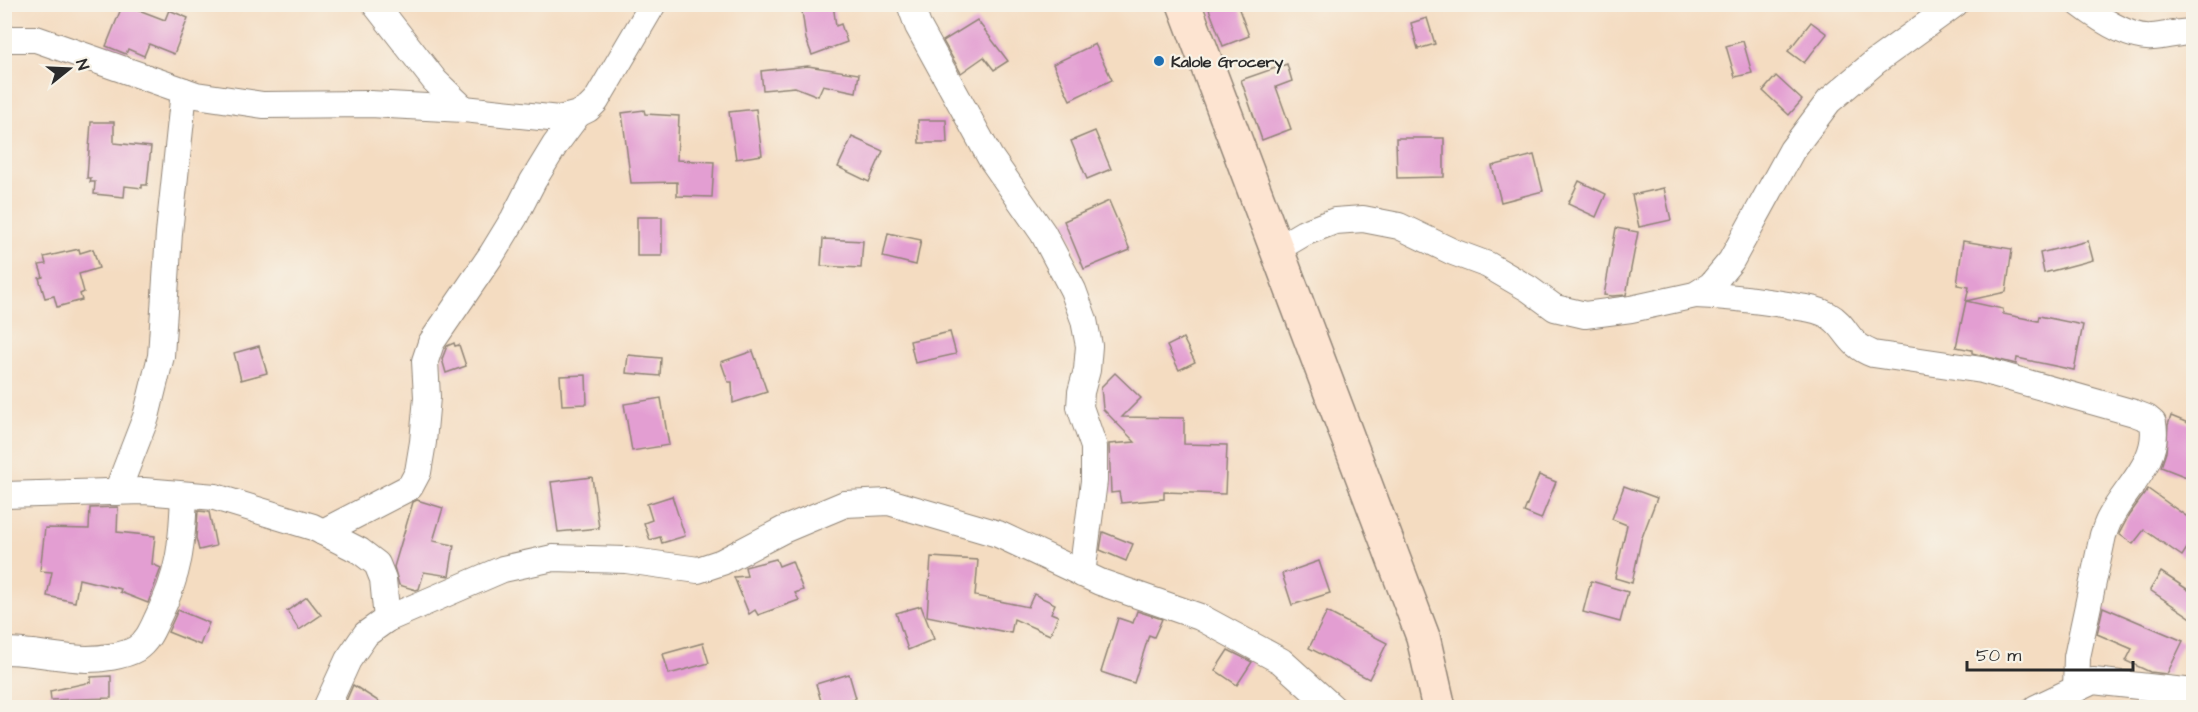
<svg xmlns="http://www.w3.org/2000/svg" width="2198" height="712" font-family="'Architects Daughter',sans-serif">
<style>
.building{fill:#e39ed2}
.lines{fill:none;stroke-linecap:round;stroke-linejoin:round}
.street-casing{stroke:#908476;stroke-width:28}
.secondary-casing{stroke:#908476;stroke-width:36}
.street{stroke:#fff;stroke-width:26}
.secondary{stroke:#fde4d1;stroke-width:33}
.poi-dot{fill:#1f6fb2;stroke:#f7f3e8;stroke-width:2}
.labels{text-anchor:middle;stroke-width:4.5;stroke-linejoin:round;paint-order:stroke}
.poi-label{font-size:16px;font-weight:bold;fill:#2b2b2b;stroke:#f7f3e8;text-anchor:start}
</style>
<rect width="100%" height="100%" fill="#f7f3e8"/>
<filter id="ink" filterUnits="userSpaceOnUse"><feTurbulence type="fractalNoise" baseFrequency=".0167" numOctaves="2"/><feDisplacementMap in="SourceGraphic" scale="12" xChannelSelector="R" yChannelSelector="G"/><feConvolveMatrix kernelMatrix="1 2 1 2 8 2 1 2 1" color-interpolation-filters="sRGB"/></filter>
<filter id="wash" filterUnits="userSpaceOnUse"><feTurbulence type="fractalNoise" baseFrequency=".008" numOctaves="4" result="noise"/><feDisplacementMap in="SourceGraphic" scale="24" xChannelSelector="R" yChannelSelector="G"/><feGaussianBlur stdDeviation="1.35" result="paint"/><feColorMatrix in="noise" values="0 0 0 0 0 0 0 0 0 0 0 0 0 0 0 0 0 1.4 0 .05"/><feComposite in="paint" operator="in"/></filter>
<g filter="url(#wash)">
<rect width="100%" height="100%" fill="#f4dcc1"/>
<g id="blocks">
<g class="building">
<path d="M123 4 165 20 169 10 188 18 174 54 149 44 144 56 128 49 126 54 106 46Z"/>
<path d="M801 4H833L836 26 841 24 847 42 812 55 806 39Z"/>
<path d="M1220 4H1237L1249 36 1223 46 1209 9Z"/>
<path d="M1427 18 1435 44 1418 49 1411 23Z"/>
<path d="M977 20 1008 61 994 70 984 57 961 73 943 41Z"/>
<path d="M1811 22 1827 34 1804 63 1788 51Z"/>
<path d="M1743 41 1752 73 1735 77 1726 46Z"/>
<path d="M1095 44 1112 80 1070 100 1053 64Z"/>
<path d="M1287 64 1292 81 1276 87 1291 129 1262 140 1241 80Z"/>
<path d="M808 66 859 74 856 92 823 85 818 96 795 87 763 90 761 71Z"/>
<path d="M1776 76 1802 100 1789 115 1763 91Z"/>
<path d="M756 109 762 155 736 159 729 112Z"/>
<path d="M644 110 645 114 679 116 677 160 714 162 712 197 677 196V182L631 183 622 113Z"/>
<path d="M918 120H946L947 143H919Z"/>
<path d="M91 122H114V143L151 147 147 185H142V188L125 186 124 197 94 194 95 182H90L91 178H87Z"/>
<path d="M1095 131 1111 169 1087 179 1071 141Z"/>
<path d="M852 137 883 151 869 182 838 167Z"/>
<path d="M1396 138H1444V177L1397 178Z"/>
<path d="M1534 155 1543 191 1501 202 1492 166Z"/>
<path d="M1579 181 1606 194 1596 217 1568 204Z"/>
<path d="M1664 188 1671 220 1639 227 1632 195Z"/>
<path d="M1109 201 1130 250 1084 269 1064 221Z"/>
<rect x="637" y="217" width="25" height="39"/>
<path d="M1616 228 1638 232 1626 295 1612 296 1604 295Z"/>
<path d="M888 233 921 240 916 265 883 257Z"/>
<path d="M823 239 863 241 861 268 821 266Z"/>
<path d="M1963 241 2012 249 2006 292 1966 301 1969 287 1957 285Z"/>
<path d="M2088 241 2093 260 2044 273 2040 253Z"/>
<path d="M79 249 80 253 93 249 99 268 79 274 84 292 80 294 82 300 57 307 54 296 45 298 39 278 43 277 39 265 46 264 44 257Z"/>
<path d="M1966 301 2003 309V314L2038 321 2039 316 2083 325 2074 370 2017 358 2016 364 1972 353V350L1956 347Z"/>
<path d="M950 332 956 354 915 363 910 341Z"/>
<path d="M1183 338 1195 362 1179 370 1167 346Z"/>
<path d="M454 343 455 346 459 345 466 366 446 373 442 359 447 346Z"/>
<path d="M259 346 267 373 241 380 234 353Z"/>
<path d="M753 351 767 392 733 403 732 382H728L721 362Z"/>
<path d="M628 355 661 358 660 376 626 373Z"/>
<path d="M1115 373 1141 398 1122 417 1184 418V444L1227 445 1225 494 1164 492V499L1121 503 1119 492 1111 493 1109 444 1135 442 1103 409 1101 387Z"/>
<path d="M586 375 587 404 562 405 560 376Z"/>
<path d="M661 398 669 445 632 451 624 404Z"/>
<path d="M2171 416 2193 425V467L2189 478 2161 467 2166 452 2168 425Z"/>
<path d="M1539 475 1556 482 1541 519 1524 512Z"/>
<path d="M592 477 599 528 558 532 551 482Z"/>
<path d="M1624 486 1657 498 1641 540 1632 583 1615 578 1627 525 1612 519Z"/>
<path d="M2148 489 2193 521V539L2182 556 2144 530 2133 544 2119 534 2129 515Z"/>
<path d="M672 496 685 536 662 543 660 537 650 540 644 523 652 520 647 504Z"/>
<path d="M417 500 443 508 433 541 454 545 449 576 424 572 419 589 416 590 399 585 394 567 413 502Z"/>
<path d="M118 507 117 532 155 536 152 564 161 568 148 603 120 592 121 589 79 579 75 602 47 596 52 572 40 571 45 528 89 529 90 508Z"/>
<path d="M198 511 209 512 216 546 199 550 196 538Z"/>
<path d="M1103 532 1133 544 1126 561 1100 550Z"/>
<path d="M931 557 978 560 975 596 1028 607 1034 594 1055 604 1051 613 1058 616 1050 635 1014 619 1011 633 927 616Z"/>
<path d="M776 559 779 566 792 561 803 590 795 593 799 600 758 615 755 610 749 614 734 577 747 576 745 567Z"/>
<path d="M1319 561 1330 593 1292 605 1282 574Z"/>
<path d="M2161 572 2193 593V619L2150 590Z"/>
<path d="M1591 581 1628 592 1620 622 1583 612Z"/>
<path d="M307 597 321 615 299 630 287 611Z"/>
<path d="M921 606 934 639 908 650 896 613Z"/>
<path d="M2103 607 2183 641 2167 674 2150 672 2126 661 2132 649 2097 634Z"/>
<path d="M178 610 209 623 200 645 168 632Z"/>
<path d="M1137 611 1162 619 1154 637 1149 635 1134 683 1101 672 1118 618 1133 623Z"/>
<path d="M1327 612 1387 643 1369 679 1309 648Z"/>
<path d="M703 643 709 663 669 674 663 654Z"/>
<path d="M1228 650 1252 662 1237 685 1215 670Z"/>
<path d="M849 674 856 698 849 700 851 705 841 708H823L816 684Z"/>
<path d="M111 676V698L51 700 50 691 91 682V677Z"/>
<path d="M353 685 389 708H343Z"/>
</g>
</g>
</g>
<g filter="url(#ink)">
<use href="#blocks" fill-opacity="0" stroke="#908476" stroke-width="1.5"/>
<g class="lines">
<g class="street-casing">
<g id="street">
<path d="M375 4 435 81 464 109"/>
<path d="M910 4 918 26 990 157 1043 233 1073 290 1084 320 1089 346 1087 370 1081 392 1080 407 1094 447V481L1082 574"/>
<path d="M2080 4C2097 17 2129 39 2152 37 2166 36 2179 32 2194 32"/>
<path d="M4 39H36L196 95 263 105 370 104 464 109 559 119 578 114 588 109 596 101 653 4"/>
<path d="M1275 250 1304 233 1335 221 1363 219 1399 226 1453 252 1488 265 1529 289 1555 308 1585 315 1631 309 1695 295 1711 285 1731 261 1792 150 1829 101 1875 62 1955 4"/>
<path d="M1695 295C1727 296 1757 300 1788 305 1802 308 1816 308 1828 315 1848 326 1846 344 1873 354L1982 370 2134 413 2147 418 2153 423C2160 461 2126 487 2110 518 2107 523 2105 530 2103 535L2077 657 2076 689"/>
<path d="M117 492 146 417 161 356 169 233 184 91"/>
<path d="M4 495 144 491 215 497 313 527 360 551 377 564 383 579 387 619"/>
<path d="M323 532 410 487 418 472 423 442 427 397 425 361 431 343 492 254 514 218 533 181 555 145 578 114"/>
<path d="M4 651C32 651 59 658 87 659 101 659 124 656 136 649 147 642 152 630 157 619 180 573 182 545 184 495"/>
<path d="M326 708 348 660 366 634 387 619 503 569 553 558 626 560 698 570 722 562 783 530 845 504 889 502 998 534 1100 582 1200 617 1281 661 1333 708"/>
<path d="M2036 708 2093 681 2194 692"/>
</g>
</g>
<g class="secondary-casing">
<path id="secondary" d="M1184 4 1423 637 1439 708"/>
</g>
<use href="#street" class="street"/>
<use href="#secondary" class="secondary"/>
</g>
</g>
<circle class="poi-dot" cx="1159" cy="61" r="6"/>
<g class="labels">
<g class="poi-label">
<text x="1171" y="67">Kalole Grocery</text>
</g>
</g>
<rect width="2198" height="712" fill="none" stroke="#f7f3e8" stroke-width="24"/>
<g transform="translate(69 69) rotate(72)" stroke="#f7f3e8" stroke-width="4.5" paint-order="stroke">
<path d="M0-4.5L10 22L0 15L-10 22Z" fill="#2b2b2b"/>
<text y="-9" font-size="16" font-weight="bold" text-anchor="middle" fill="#2b2b2b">N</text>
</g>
<path d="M1967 661v9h166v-9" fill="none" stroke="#2b2b2b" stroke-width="3"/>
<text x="1976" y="661" font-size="18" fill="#2b2b2b" stroke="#f7f3e8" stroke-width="4.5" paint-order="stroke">50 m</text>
</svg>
